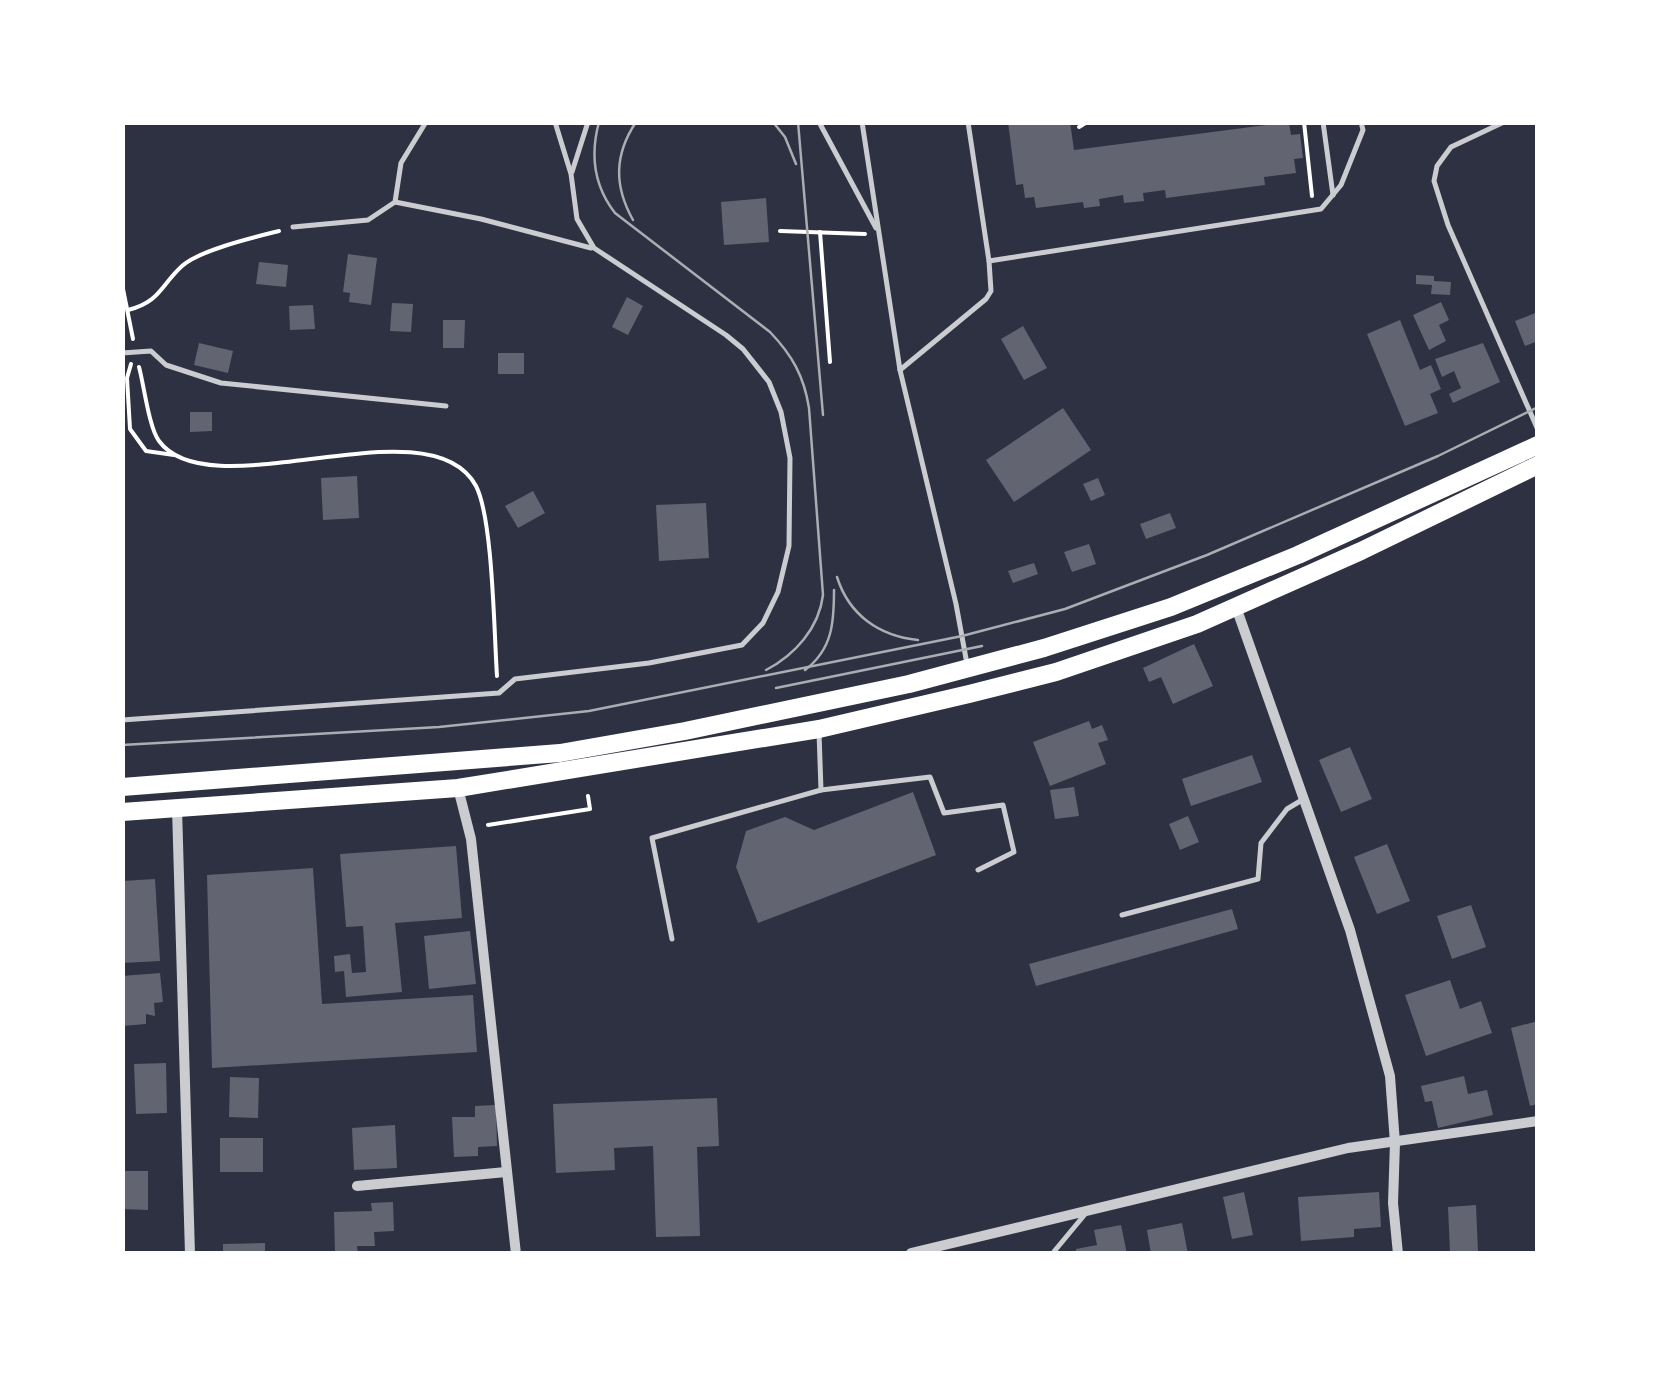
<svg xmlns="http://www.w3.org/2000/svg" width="1660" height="1376" font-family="Inter,sans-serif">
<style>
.building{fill:#626471}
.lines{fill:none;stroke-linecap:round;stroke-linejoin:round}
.path{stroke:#fff;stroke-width:4}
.service{stroke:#caccd0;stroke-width:5}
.minor{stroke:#caccd0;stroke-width:10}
.primary{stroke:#fff;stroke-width:18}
.tram{stroke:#abadb3;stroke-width:2.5}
</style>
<rect width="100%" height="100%" fill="#2d3142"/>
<g class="building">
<path d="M1008 122H1070L1074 150 1289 122 1291 135 1300 134 1303 158 1294 159 1296 173 1264 177 1265 185 1166 198 1165 190 1143 193 1144 201 1124 203 1123 195 1099 199 1100 206 1084 208 1083 202 1036 208 1034 197 1025 198 1023 184 1016 185Z"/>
<path d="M766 198 769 242 724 245 721 202Z"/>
<path d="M348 254 377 258 371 305 349 302 350 293 343 292Z"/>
<path d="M259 262 288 265 286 287 256 284Z"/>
<path d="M1416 275 1434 276V281L1451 282 1450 295 1431 294 1432 285 1416 284Z"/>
<path d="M627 297 643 306 628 335 612 327Z"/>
<path d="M1441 302 1449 320 1439 325 1446 341 1429 350 1413 315Z"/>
<path d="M392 303 413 304 411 332 390 331Z"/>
<path d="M313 305 315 329 290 330 289 306Z"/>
<path d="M1538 312V341L1525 346 1515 321Z"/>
<path d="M443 320H465L464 348H443Z"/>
<path d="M1400 320 1420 370 1431 365 1441 389 1430 394 1438 413 1405 426 1367 334Z"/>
<path d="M1023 326 1047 368 1024 380 1001 339Z"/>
<path d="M199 343 233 351 228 373 194 365Z"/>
<path d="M1483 343 1500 382 1453 403 1449 394 1461 388 1454 371 1442 377 1435 359Z"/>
<rect x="498" y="353" width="26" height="21"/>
<path d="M1063 408 1091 450 1014 502 986 460Z"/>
<path d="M190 412H212V431L190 432Z"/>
<path d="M357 476 359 518 323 520 321 478Z"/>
<path d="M1098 478 1105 495 1091 501 1083 484Z"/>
<path d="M533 491 545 513 518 528 505 506Z"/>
<path d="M706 503 709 558 659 561 656 505Z"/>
<path d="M1170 513 1176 528 1146 539 1140 524Z"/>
<path d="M1089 544 1096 564 1072 572 1064 552Z"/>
<path d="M1034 563 1038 574 1013 583 1008 571Z"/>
<path d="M1194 644 1213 686 1173 704 1161 677 1149 682 1143 668Z"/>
<path d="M1089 721 1092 729 1102 725 1108 740 1098 743 1106 764 1050 786 1033 742Z"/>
<path d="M1350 747 1372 799 1341 812 1319 760Z"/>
<path d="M1252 755 1262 782 1191 806 1182 779Z"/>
<path d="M1074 787 1079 816 1055 819 1050 790Z"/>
<path d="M913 792 936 855 758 923 736 867 746 831 785 817 814 830Z"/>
<path d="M1188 816 1199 842 1180 850 1169 824Z"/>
<path d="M1387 844 1410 901 1377 914 1354 857Z"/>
<path d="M456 846 462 918 395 923 402 992 346 997 344 971 335 972 334 956 350 954 352 973 366 972 363 926 346 927 340 854Z"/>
<path d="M313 868 322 1004 473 995 477 1052 212 1068 207 875Z"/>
<path d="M155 879 160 961 122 963V881Z"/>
<path d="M1471 905 1486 947 1452 959 1437 916Z"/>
<path d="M1232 909 1238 929 1036 986 1029 964Z"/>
<path d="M470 931 476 984 429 989 424 936Z"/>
<path d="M160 973 163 1002 154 1003 155 1016 146 1014V1024L122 1026V976Z"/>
<path d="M1450 980 1460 1009 1481 1001 1492 1033 1426 1056 1405 995Z"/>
<path d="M1538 1021V1104L1530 1106 1511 1028Z"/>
<path d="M166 1063 167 1113 136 1114 134 1064Z"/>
<path d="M1464 1076 1468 1094 1487 1090 1493 1115 1438 1128 1432 1101 1425 1102 1421 1086Z"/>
<path d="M230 1077 259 1078 258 1118 229 1117Z"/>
<path d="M717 1098 719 1146 697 1147 700 1236 656 1237 653 1146 614 1148 615 1170 556 1173 553 1104Z"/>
<path d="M496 1105 497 1146 478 1147V1156L454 1157 452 1117H475V1106Z"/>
<path d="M395 1125 397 1168 354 1170 352 1128Z"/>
<rect x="220" y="1138" width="43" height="34"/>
<path d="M122 1171H148V1210L122 1209Z"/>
<path d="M1244 1192 1253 1235 1232 1239 1223 1197Z"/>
<path d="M1379 1192 1381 1227 1354 1229V1237L1301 1241 1298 1197Z"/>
<path d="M393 1202 394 1231 374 1232 375 1246H357L358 1254H335L334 1212 372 1211 371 1203Z"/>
<path d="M1476 1205 1478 1252H1450L1448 1207Z"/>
<path d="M1182 1223 1188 1254H1151L1147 1230Z"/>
<path d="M1121 1225 1127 1254H1076V1249L1097 1245 1094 1230Z"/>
<path d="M265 1243V1254H223V1244Z"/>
</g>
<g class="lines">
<g class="path">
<path d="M1304 122 1312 196"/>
<path d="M1079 127 1087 122"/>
<path d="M780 231 865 234"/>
<path d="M820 232 830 362"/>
<path d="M122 284 133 339"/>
<path d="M128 310C160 302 161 285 182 266 200 250 255 237 279 231"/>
<path d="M131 364 127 378 130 429 146 451 174 455"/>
<path d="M139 367C144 385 149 428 159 441 211 512 429 400 476 486 493 519 494 633 497 676"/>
<path d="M488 825 590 809 588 796"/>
</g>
<g class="service">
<path d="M819 122 876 228"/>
<path d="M862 122 900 370 956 604 967 664"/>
<path d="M968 122 989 261"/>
<path d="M1323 122 1333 195"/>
<path d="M1504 122 1451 147 1437 166 1434 181 1448 225 1538 430"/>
<path d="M572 172 588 122"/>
<path d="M395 202 481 219 591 248"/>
<path d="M293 227 368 220 395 202 401 163 426 122"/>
<path d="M122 353 151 351 166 365 221 383 446 406"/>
<path d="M900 370 986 299 991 291 989 261 1321 209 1341 185 1363 130 1361 122"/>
<path d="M122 720 499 693 515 679 649 663 742 645 763 623 778 592 789 546 790 458 781 412 769 382 743 349 726 335 594 248 577 219 571 174 555 122"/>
<path d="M821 790 930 777 944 813 1003 805 1014 852 978 870"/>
<path d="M1122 915 1258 879 1261 843 1287 809 1302 800"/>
<path d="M672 939 652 838 821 790 819 732"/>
<path d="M1052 1254 1086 1213"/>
</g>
<g class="minor">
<path d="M1236 607 1350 930 1390 1076 1395 1143 1393 1203 1398 1254"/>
<path d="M458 788 471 839 516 1254"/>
<path d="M177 808 190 1254"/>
<path d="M357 1186 506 1172"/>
<path d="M911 1253 1348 1148 1538 1121"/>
</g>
<g class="primary">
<path d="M122 787 560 753 685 731 909 684 1044 648 1171 607 1298 555 1538 445"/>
<path d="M122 812 458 788 819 729 969 694 1056 672 1197 624 1361 551 1538 465"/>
</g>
<g class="tram">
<path d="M599 122C590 155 594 186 615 213L770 332C792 355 804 376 809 408L823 595C819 628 795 655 766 670"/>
<path d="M773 122 785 137 796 164"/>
<path d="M798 122 823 415"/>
<path d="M633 220C614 186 614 155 636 122"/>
<path d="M837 577C849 615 879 636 918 640"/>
<path d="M805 670C833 649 834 621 834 590"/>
<path d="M776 688 982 646"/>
<path d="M122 745 439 727 589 711 962 636 1065 609 1207 555 1438 456 1538 407"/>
</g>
</g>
<rect width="1660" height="1376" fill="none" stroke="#ffffff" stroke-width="250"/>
</svg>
